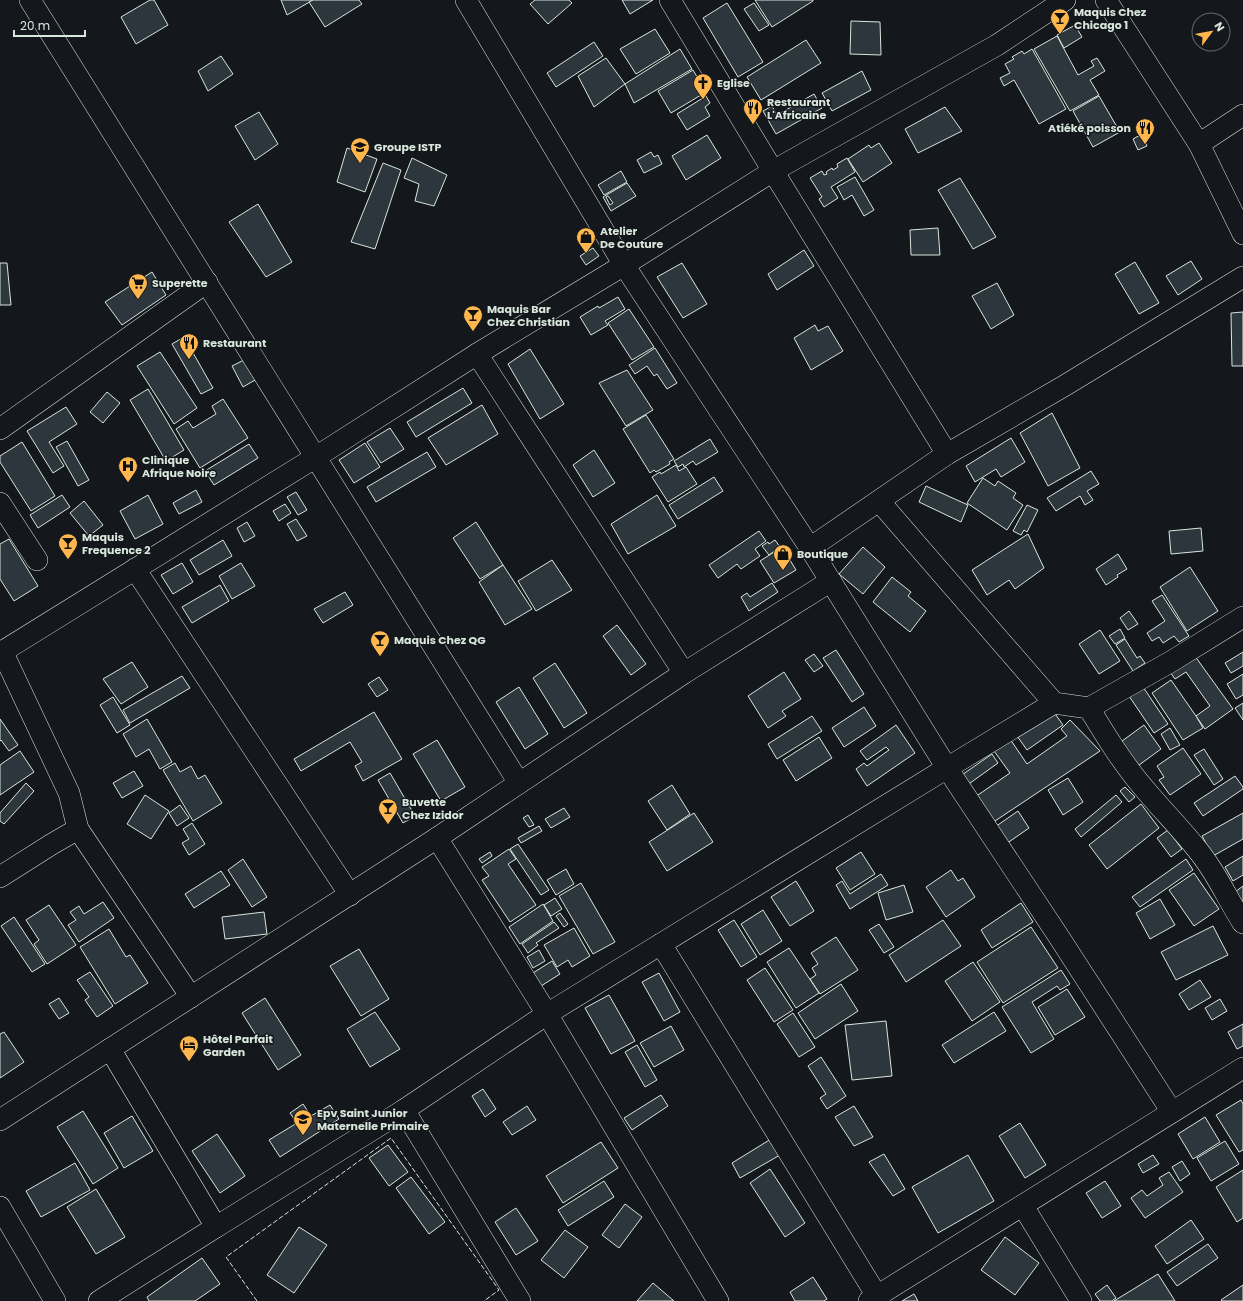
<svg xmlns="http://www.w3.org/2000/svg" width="1243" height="1301" font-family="Poppins,sans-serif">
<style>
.building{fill:#2c363c;stroke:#d8e6dc;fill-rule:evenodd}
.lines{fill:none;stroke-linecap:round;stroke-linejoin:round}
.street-casing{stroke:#d8e6dc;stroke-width:22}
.street{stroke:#14181c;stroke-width:21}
.fence{stroke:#d8e6dc;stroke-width:1;stroke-dasharray:5 2;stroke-linecap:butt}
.labels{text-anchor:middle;stroke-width:3;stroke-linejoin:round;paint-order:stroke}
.poi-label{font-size:11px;font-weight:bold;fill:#d8e6dc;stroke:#14181c;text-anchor:start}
</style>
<rect width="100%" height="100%" fill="#14181c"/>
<g class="building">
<path d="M150 0H154L168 25 136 44 121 17Z"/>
<path d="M281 0H313L287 15Z"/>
<path d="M313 0H359L362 4 325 27 309 2Z"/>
<path d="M535 0H569L572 3 548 24 530 4Z"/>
<path d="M622 0H653L630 14Z"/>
<path d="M755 0H813V1L772 27Z"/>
<path d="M727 3 763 62 738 77 703 18Z"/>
<path d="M754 3 769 25 759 31 744 9Z"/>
<path d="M851 21 880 22 881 55 850 54Z"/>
<path d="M1075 25 1082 37 1064 48 1057 35Z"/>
<path d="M655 29 670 53 636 74 620 49Z"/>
<path d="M1057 36 1078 75 1094 66 1091 61 1097 58 1105 71 1090 80 1099 95 1070 111 1034 49Z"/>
<path d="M806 40 821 63 761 100 747 77Z"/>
<path d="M594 42 603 56 556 87 547 73Z"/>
<path d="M680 49 692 69 634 103 625 84Z"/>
<path d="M1032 49 1066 109 1039 124 1014 80 1004 86 1000 78 1010 73 1005 64 1014 59 1012 57 1022 51 1024 54Z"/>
<path d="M221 56 233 74 208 91 198 71Z"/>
<path d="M606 58 625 84 594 107 578 76Z"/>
<path d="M693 70 706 92 671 113 658 91Z"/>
<path d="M862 71 871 90 832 111 822 93Z"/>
<path d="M814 94 822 108 776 134 763 111 772 106 777 115Z"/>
<path d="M706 96 710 103 705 107 710 116 687 130 677 114Z"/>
<path d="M1099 96 1120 132 1093 147 1073 111Z"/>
<path d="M945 107 962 131 918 153 905 129Z"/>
<path d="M259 112 278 144 255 160 235 126Z"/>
<path d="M1142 134 1147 146 1138 150 1133 139Z"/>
<path d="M707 135 721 158 686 180 672 156Z"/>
<path d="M879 143 892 163 863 182 848 159 869 145 871 148Z"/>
<path d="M347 148 377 159 365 192 337 182Z"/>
<path d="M651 152 654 157 658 155 662 164 644 173 637 160Z"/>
<path d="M412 158 447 175 434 206 415 201 419 184 404 178Z"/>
<path d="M847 158 855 172 831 187 838 198 824 207 819 199 822 197 810 178 822 171 824 175 827 174 826 172 832 168 833 170 838 167 837 164Z"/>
<path d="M383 163 401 170 375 249 351 242Z"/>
<path d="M621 171 627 182 604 195 598 185Z"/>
<path d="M855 177 874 210 864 216 852 195 844 200 837 187Z"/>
<path d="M960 178 996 237 973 249 938 190Z"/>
<path d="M627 183 636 196 611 211 603 197ZM608 196 613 203 610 205 606 197Z"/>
<path d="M258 204 292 262 266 277 229 222Z"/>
<path d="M938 228 940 255H911L910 230Z"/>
<path d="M593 248 599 256 586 265 580 256Z"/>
<path d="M804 250 814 266 777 290 768 274Z"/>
<path d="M1191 261 1202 279 1178 295 1166 276Z"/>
<path d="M1135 262 1159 303 1139 314 1115 274Z"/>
<path d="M0 263H7L11 305H0Z"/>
<path d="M682 263 707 304 683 318 657 277Z"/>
<path d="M152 272 166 295 122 325 105 302Z"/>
<path d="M997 283 1014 315 991 329 972 296Z"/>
<path d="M618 297 625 309 605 321 608 325 591 335 580 317 598 306 599 308Z"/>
<path d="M629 309 654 347 632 360 608 323Z"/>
<path d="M1243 312V366H1232L1231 313Z"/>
<path d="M815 325 818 331 828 326 843 351 811 370 794 338Z"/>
<path d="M184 337 213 388 201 394 172 344Z"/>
<path d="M655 348 677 383 667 389 657 374 654 376 647 366 635 374 629 365Z"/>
<path d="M530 349 564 404 540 419 508 364Z"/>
<path d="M160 352 197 408 174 424 137 366Z"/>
<path d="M244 360 255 380 243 387 232 366Z"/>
<path d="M627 370 653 410 626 426 599 383Z"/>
<path d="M463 388 472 403 416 437 407 422Z"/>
<path d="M148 389 184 450 166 461 130 400Z"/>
<path d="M107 392 120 403 103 423 90 412Z"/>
<path d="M223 399 248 438 200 468 176 429 188 421 193 428 216 414 212 406Z"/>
<path d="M482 405 498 434 446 465 428 438Z"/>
<path d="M66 407 77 424 49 442 64 466 53 473 27 431Z"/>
<path d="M1052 413 1080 468 1048 486 1020 433Z"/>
<path d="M646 415 674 459 669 462 670 464 656 472 654 470 650 473 623 429Z"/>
<path d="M390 428 404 449 381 463 367 442Z"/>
<path d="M1011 438 1025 462 1001 477 996 469 975 482 966 466Z"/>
<path d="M710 439 718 452 696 465 693 461 684 467 683 464 678 467 674 461Z"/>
<path d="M67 441 89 480 78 486 56 447Z"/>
<path d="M22 442 55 496 31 511 0 462V456Z"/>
<path d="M365 443 380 467 354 483 339 460Z"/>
<path d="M249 444 258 458 214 485 205 471Z"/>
<path d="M594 450 615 483 593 497 573 465Z"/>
<path d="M427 452 436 467 376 502 367 487Z"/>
<path d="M676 465 679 471 686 467 697 484 668 502 652 477 660 472 661 474Z"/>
<path d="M1091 471 1099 484 1087 491 1093 500 1085 505 1080 496 1056 511 1047 498Z"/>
<path d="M714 477 723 491 678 519 669 505Z"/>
<path d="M983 478 995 486 998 481 1016 493 1013 498 1023 505 1007 530 967 503Z"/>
<path d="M926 486 968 505 961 522 919 502Z"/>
<path d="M196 490 202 502 179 514 173 503Z"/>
<path d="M296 492 307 510 298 515 287 497Z"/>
<path d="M62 495 70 507 38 528 30 515Z"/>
<path d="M148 495 163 524 135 539 120 511Z"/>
<path d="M657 495 676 526 628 554 611 524Z"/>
<path d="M84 501 103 525 89 536 70 513Z"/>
<path d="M285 504 291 513 279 521 273 511Z"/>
<path d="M1027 505 1038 510 1027 532 1024 530 1021 535 1013 531Z"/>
<path d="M296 519 307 536 297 541 287 524Z"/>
<path d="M247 522 255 536 244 542 237 528Z"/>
<path d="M476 522 503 565 480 579 453 538Z"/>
<path d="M1201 528 1203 551 1171 554 1169 531Z"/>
<path d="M759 531 766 541 755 549 760 556 741 569 737 564 718 578 709 565Z"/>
<path d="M1028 534 1044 568 1015 589 1009 580 987 595 972 570Z"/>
<path d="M9 539 38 586 14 601 0 579V544Z"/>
<path d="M223 540 232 556 199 575 190 560Z"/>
<path d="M775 540 780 547 769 555 762 546 768 542 769 544Z"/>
<path d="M782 547 796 570 774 583 760 561Z"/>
<path d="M863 547 885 567 863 594 839 574Z"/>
<path d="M1118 554 1127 569 1117 575 1118 577 1106 585 1096 569Z"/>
<path d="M552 560 572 590 536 611 518 581Z"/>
<path d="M182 563 193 582 173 594 161 575Z"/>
<path d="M241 563 255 586 232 599 219 576Z"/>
<path d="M503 565 532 609 505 625 479 582Z"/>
<path d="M1190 567 1218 611 1187 631 1160 587Z"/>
<path d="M892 577 911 592 908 596 926 611 910 632 873 602Z"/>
<path d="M772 583 778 592 749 611 741 597 747 593 750 597Z"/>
<path d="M220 585 229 601 192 623 182 607Z"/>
<path d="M345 592 353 605 323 623 314 609Z"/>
<path d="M1162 595 1189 636 1179 642 1174 636 1163 643 1159 637 1152 641 1147 633 1165 621 1152 601Z"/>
<path d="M1129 611 1138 624 1128 630 1120 618Z"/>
<path d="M617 625 646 664 631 675 603 636Z"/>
<path d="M1120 629 1125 638 1115 644 1109 636Z"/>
<path d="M1100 630 1120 661 1099 674 1079 644Z"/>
<path d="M1125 639 1137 658 1140 656 1145 663 1133 671 1116 645Z"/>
<path d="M836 650 864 694 852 702 823 658Z"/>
<path d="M1192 652 1233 709 1205 729 1196 716 1210 706 1186 672 1175 679 1168 669Z"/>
<path d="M1243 652V666L1231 673 1225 663Z"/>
<path d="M814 654 823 666 814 672 805 660Z"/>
<path d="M132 662 148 687 121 704 103 679Z"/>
<path d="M555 663 587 713 564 728 533 678Z"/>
<path d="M784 672 801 699 782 711 786 716 768 728 748 696Z"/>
<path d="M1243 674V695L1236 699 1227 684Z"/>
<path d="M182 676 190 688 130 723 123 710Z"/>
<path d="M379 677 388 690 377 697 368 684Z"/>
<path d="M1171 680 1196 716 1203 728 1183 740 1152 693Z"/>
<path d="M519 687 548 734 525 749 496 702Z"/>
<path d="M1143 687 1168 724 1154 733 1129 696Z"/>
<path d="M113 697 130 725 117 733 100 705Z"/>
<path d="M1243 703V720L1235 708Z"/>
<path d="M864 707 876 726 844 747 832 728Z"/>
<path d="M1053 711 1063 725 1027 750 1017 736Z"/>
<path d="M374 712 402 759 363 781 355 766 362 762 350 742 301 771 294 759Z"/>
<path d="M812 716 822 731 777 759 768 744Z"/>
<path d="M0 719 18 745 9 751 1 740 0 741Z"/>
<path d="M147 719 172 762 160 769 149 749 136 757 123 734Z"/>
<path d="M1070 720 1100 751 992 823 975 797 1010 773 994 751 1010 739 1027 764 1067 736 1061 729Z"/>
<path d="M896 725 915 753 867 786 856 769 864 763 867 766 889 750 886 747 867 760 860 751Z"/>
<path d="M1144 725 1161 749 1135 768 1118 744Z"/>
<path d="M1170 728 1180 745 1170 750 1161 734Z"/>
<path d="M819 737 832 758 796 781 783 760Z"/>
<path d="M437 740 465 787 441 801 413 754Z"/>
<path d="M1183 748 1201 774 1170 795 1159 780 1164 777 1157 766Z"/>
<path d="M1204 749 1223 779 1214 785 1194 755Z"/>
<path d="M20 751 34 772 0 795V765Z"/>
<path d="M992 754 998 763 966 786 959 777Z"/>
<path d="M175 763 180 772 191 766 198 779 205 775 222 803 193 821 163 770Z"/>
<path d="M134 771 143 786 122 798 113 783Z"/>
<path d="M390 773 415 816 403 823 378 780Z"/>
<path d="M1235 776 1243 787V789L1203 816 1194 803Z"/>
<path d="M1068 778 1083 802 1063 815 1048 790Z"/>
<path d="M26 783 34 791 4 824 0 821V813Z"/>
<path d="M672 785 690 814 667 830 648 801Z"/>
<path d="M1125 787 1135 797 1129 802 1120 791Z"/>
<path d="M145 795 169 811 151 839 127 824Z"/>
<path d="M1116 795 1122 802 1081 837 1075 829Z"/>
<path d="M1141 804 1159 828 1107 869 1089 845Z"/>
<path d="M180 805 189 818 177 826 169 813Z"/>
<path d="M564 808 570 817 551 828 545 819Z"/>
<path d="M1018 811 1029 828 1006 844 995 827Z"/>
<path d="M694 813 713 842 667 871 649 842Z"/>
<path d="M1243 813V839L1213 856 1202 836Z"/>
<path d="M528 815 534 825 529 827 523 818Z"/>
<path d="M192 823 205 844 189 855 182 843 189 839 183 829Z"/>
<path d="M539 826 542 831 521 843 518 838Z"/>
<path d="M1168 830 1182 849 1171 857 1157 838Z"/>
<path d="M518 844 549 890 541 895 510 849Z"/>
<path d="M509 849 516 859 508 864 536 905 510 922 482 880 489 876 482 867Z"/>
<path d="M490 852 492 856 482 863 479 859Z"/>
<path d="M861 852 875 874 850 890 836 868Z"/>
<path d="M1243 856V875L1233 881 1225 867Z"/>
<path d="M243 859 267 897 252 907 228 870Z"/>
<path d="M1186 859 1193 870 1140 907 1132 897Z"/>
<path d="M566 869 574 884 556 895 547 880Z"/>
<path d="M951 870 958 881 963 878 975 897 946 917 926 887Z"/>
<path d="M221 871 230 885 194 908 185 894Z"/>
<path d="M1194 873 1219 909 1194 926 1169 890Z"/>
<path d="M881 874 888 885 850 909 836 885 842 881 850 894Z"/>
<path d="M796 881 814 911 790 926 771 897Z"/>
<path d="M581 883 615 942 593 954 559 896Z"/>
<path d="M904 885 913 912 886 920 878 893Z"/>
<path d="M1243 886V903L1235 892Z"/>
<path d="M555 898 562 909 551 916 544 905Z"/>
<path d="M1160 899 1175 925 1150 939 1136 913Z"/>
<path d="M103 902 114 918 79 942 68 925 76 920 70 912 79 906 84 914Z"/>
<path d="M1021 903 1033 922 992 948 981 930Z"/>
<path d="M543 904 553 921 520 944 509 927Z"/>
<path d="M49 905 76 945 47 964 34 944 39 940 26 920Z"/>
<path d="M763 910 782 941 760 955 741 924Z"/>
<path d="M264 912 267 934 225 939 222 917Z"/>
<path d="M560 913 568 924 564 927 556 916Z"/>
<path d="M14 917 45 964 32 972 1 926Z"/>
<path d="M734 920 757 957 741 967 718 930Z"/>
<path d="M943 920 961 946 906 982 889 955Z"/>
<path d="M554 922 559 928 536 943 538 945 528 953 522 944Z"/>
<path d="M879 924 894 947 884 953 869 930Z"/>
<path d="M1213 926 1228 955 1176 980 1161 952Z"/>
<path d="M1031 927 1058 968 1003 1003 977 962Z"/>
<path d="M574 928 590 956 572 967 568 960 557 967 544 945Z"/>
<path d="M109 929 126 957 130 955 148 983 115 1004 80 947Z"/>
<path d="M836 937 858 970 820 994 810 979 816 975 812 968 818 964 811 953Z"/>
<path d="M789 948 819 993 796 1008 767 962Z"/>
<path d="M359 949 389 999 361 1016 330 966Z"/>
<path d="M539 950 545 961 533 968 527 957Z"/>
<path d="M552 961 560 974 541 986 533 973Z"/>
<path d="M973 962 1000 1002 972 1021 945 981Z"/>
<path d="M765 968 793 1010 774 1022 747 980Z"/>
<path d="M1061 970 1070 984 1060 990 1057 986 1032 1002 1054 1039 1031 1053 1002 1007Z"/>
<path d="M90 972 113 1006 97 1017 85 1000 89 997 77 980Z"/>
<path d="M659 973 680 1012 664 1021 642 982Z"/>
<path d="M1200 980 1211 997 1189 1010 1179 994Z"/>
<path d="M841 984 858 1011 815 1039 798 1013Z"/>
<path d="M1067 989 1085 1017 1055 1035 1038 1007Z"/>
<path d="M609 995 635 1041 611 1054 585 1008Z"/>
<path d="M59 998 69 1013 59 1019 49 1004Z"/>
<path d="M265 998 301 1055 278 1070 242 1013Z"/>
<path d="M1220 999 1227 1011 1212 1020 1205 1008Z"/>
<path d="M375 1012 400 1049 370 1067 347 1029Z"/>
<path d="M994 1012 1006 1031 954 1063 942 1045Z"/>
<path d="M793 1013 815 1047 799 1057 777 1024Z"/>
<path d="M886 1021 892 1076 852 1080 845 1025Z"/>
<path d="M1243 1024V1046L1237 1049 1228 1032Z"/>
<path d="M671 1026 684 1050 654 1067 640 1043Z"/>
<path d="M4 1032 24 1062 0 1078V1034Z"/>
<path d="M637 1045 657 1080 645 1087 625 1052Z"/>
<path d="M821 1057 846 1096 827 1109 820 1098 826 1094 808 1066Z"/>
<path d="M483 1089 496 1109 485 1117 472 1096Z"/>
<path d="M661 1095 668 1106 632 1130 624 1118Z"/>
<path d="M1241 1100 1243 1104V1150L1239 1152 1216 1115Z"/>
<path d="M303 1104 311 1116 330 1105 339 1119 280 1157 269 1140 297 1123 290 1113Z"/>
<path d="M527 1106 536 1120 512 1135 503 1122Z"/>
<path d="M854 1106 873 1137 854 1146 835 1117Z"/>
<path d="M83 1111 118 1168 93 1184 57 1127Z"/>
<path d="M132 1116 153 1151 124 1168 104 1133Z"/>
<path d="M1205 1117 1220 1142 1193 1159 1178 1134Z"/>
<path d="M1020 1123 1046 1165 1025 1178 999 1136Z"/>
<path d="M217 1134 245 1176 220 1193 192 1151Z"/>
<path d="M771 1139 780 1155 740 1178 732 1163Z"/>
<path d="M1225 1141 1239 1164 1211 1181 1197 1158Z"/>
<path d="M601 1142 618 1168 563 1203 546 1176Z"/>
<path d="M388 1145 408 1172 389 1186 369 1158Z"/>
<path d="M884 1154 905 1189 893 1196 869 1162Z"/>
<path d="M968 1155 994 1201 938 1233 912 1187Z"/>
<path d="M1153 1155 1159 1164 1143 1173 1138 1164Z"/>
<path d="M1182 1161 1190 1174 1180 1181 1172 1167Z"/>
<path d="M75 1163 90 1190 41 1217 26 1191Z"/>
<path d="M770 1169 805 1223 785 1237 750 1183Z"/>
<path d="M1243 1170V1218L1237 1222 1216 1187Z"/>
<path d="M1169 1172 1183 1192 1145 1218 1131 1198 1142 1190 1147 1196 1163 1185 1159 1178Z"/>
<path d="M411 1177 445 1222 429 1234 396 1188Z"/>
<path d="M604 1181 614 1197 568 1226 558 1210Z"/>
<path d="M1105 1181 1121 1206 1102 1218 1086 1193Z"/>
<path d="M96 1189 125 1237 96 1254 67 1207Z"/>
<path d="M625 1204 642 1217 619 1248 602 1235Z"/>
<path d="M516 1208 538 1241 516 1255 495 1222Z"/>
<path d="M1191 1220 1204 1239 1167 1264 1155 1246Z"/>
<path d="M299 1227 327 1245 294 1293 267 1275Z"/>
<path d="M565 1230 588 1247 564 1278 541 1260Z"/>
<path d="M1005 1237 1039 1263 1015 1295 981 1270Z"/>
<path d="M1208 1244 1218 1258 1177 1286 1167 1272Z"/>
<path d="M202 1258 220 1284 195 1301H149L147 1297Z"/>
<path d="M1158 1274 1175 1301H1114Z"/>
<path d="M813 1277 827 1299 824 1301H795L790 1292Z"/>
<path d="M653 1283 674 1301H637Z"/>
<path d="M1107 1285 1116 1298 1112 1301H1100L1095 1294Z"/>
<path d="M1243 1285V1301H1222L1221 1300Z"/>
<path d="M914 1294 918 1301H902Z"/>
</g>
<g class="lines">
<g class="street-casing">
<g id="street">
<path d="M30 0 519 783"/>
<path d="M466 0 624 265 810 548 947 768 1059 937 1172 1112"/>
<path d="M670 0 773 171 947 454"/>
<path d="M1106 0 1199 144 1243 234"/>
<path d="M1199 144 1243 115"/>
<path d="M477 354 684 673"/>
<path d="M0 429 207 282"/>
<path d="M879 501 1054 703 1089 708C1107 738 1125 767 1148 793 1165 813 1184 832 1200 853 1217 874 1228 900 1243 923"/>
<path d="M0 503 37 560"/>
<path d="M810 548 947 454 1064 386 1243 277"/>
<path d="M135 569 350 895"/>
<path d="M2 651 69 793 78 829 191 997"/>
<path d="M0 653 316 457 477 354 624 265 773 171 997 45 1065 0"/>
<path d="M1089 708 1172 661 1243 617"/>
<path d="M437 838 547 1014 718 1301"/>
<path d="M0 877 52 844 78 829"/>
<path d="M661 944 880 1301"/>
<path d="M110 1049 216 1227 404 1110 547 1014 947 768 1054 703"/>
<path d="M404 1110 520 1301"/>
<path d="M0 1120 437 838 684 673 831 581"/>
<path d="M1023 1206 1081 1301"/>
<path d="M0 1207 55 1301"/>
<path d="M99 1301 216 1227"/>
<path d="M869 1301 1243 1068"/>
</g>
</g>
<use href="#street" class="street"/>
<path class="fence" d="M257 1301 226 1257 391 1138 499 1290 484 1301"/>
</g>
<defs>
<g id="bar-pin" transform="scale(1)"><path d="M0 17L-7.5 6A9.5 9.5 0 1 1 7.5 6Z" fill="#ffb74d" stroke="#14181c"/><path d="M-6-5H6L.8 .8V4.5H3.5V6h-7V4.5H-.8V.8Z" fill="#111"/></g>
<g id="church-pin" transform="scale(1)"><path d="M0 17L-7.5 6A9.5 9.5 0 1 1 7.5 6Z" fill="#ffb74d" stroke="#14181c"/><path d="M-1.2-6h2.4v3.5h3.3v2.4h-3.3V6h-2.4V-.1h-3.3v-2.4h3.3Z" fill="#111"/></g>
<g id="restaurant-pin" transform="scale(1)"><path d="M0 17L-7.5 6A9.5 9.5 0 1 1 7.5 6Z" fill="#ffb74d" stroke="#14181c"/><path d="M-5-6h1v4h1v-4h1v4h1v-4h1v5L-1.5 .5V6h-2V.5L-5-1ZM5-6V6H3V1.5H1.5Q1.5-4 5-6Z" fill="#111"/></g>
<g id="school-pin" transform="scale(1)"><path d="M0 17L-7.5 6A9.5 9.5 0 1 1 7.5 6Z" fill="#ffb74d" stroke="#14181c"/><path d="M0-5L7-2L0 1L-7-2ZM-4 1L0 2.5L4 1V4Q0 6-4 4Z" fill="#111"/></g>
<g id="shop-pin" transform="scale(1)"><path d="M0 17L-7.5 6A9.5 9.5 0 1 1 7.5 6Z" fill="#ffb74d" stroke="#14181c"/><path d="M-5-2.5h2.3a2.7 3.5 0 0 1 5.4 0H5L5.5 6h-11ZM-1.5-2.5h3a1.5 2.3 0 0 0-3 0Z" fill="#111"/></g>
<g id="supermarket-pin" transform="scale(1)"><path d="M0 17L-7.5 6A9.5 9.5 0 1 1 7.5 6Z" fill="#ffb74d" stroke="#14181c"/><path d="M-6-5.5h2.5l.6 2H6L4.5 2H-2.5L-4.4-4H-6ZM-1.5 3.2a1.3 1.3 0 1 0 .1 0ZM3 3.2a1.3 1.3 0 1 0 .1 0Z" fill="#111"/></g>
<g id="hospital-pin" transform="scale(1)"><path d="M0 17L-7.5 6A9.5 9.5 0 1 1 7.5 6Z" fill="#ffb74d" stroke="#14181c"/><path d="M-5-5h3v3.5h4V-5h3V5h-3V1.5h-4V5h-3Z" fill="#111"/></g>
<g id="hotel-pin" transform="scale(1)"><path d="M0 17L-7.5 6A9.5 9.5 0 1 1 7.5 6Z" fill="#ffb74d" stroke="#14181c"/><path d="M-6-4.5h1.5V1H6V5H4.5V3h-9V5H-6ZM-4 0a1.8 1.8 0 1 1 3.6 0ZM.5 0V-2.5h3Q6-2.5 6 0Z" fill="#111"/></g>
</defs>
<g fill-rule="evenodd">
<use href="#bar-pin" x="1060" y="18"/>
<use href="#church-pin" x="703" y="83"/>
<use href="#restaurant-pin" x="753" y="108"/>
<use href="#restaurant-pin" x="1145" y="128"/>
<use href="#school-pin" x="360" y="147"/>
<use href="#shop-pin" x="586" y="237"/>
<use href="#supermarket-pin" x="138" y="283"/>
<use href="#bar-pin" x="473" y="315"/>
<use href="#restaurant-pin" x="189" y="343"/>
<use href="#hospital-pin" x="128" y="466"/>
<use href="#bar-pin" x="68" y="543"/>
<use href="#shop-pin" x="783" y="554"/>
<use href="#bar-pin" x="380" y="640"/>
<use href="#bar-pin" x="388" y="808"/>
<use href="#hotel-pin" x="189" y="1045"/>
<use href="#school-pin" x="303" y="1119"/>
</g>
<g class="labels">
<g class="poi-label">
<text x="1074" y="16">Maquis Chez<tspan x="1074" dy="13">Chicago 1</tspan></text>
<text x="717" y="87">Eglise</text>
<text x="767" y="106">Restaurant<tspan x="767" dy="13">L'Africaine</tspan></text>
<text x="1131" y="132" text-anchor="end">Atiéké poisson</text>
<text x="374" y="151">Groupe ISTP</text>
<text x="600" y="235">Atelier<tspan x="600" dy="13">De Couture</tspan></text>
<text x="152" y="287">Superette</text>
<text x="487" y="313">Maquis Bar<tspan x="487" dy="13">Chez Christian</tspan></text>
<text x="203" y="347">Restaurant</text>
<text x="142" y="464">Clinique<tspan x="142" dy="13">Afrique Noire</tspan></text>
<text x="82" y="541">Maquis<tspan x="82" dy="13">Frequence 2</tspan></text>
<text x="797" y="558">Boutique</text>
<text x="394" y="644">Maquis Chez QG</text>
<text x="402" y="806">Buvette<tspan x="402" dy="13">Chez Izidor</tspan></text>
<text x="203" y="1043">Hôtel Parfait<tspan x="203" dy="13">Garden</tspan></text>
<text x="317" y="1117">Epv Saint Junior<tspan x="317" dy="13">Maternelle Primaire</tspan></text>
</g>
</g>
<g transform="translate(1211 32) rotate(58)"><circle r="19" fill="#14181c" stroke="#626a69"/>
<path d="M0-3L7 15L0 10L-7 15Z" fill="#ffb74d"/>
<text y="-6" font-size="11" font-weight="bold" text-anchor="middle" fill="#d8e6dc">N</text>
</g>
<path d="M14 30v6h71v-6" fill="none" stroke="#d8e6dc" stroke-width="2"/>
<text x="20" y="30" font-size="12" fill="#d8e6dc" stroke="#14181c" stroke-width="3" paint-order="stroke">20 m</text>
</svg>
